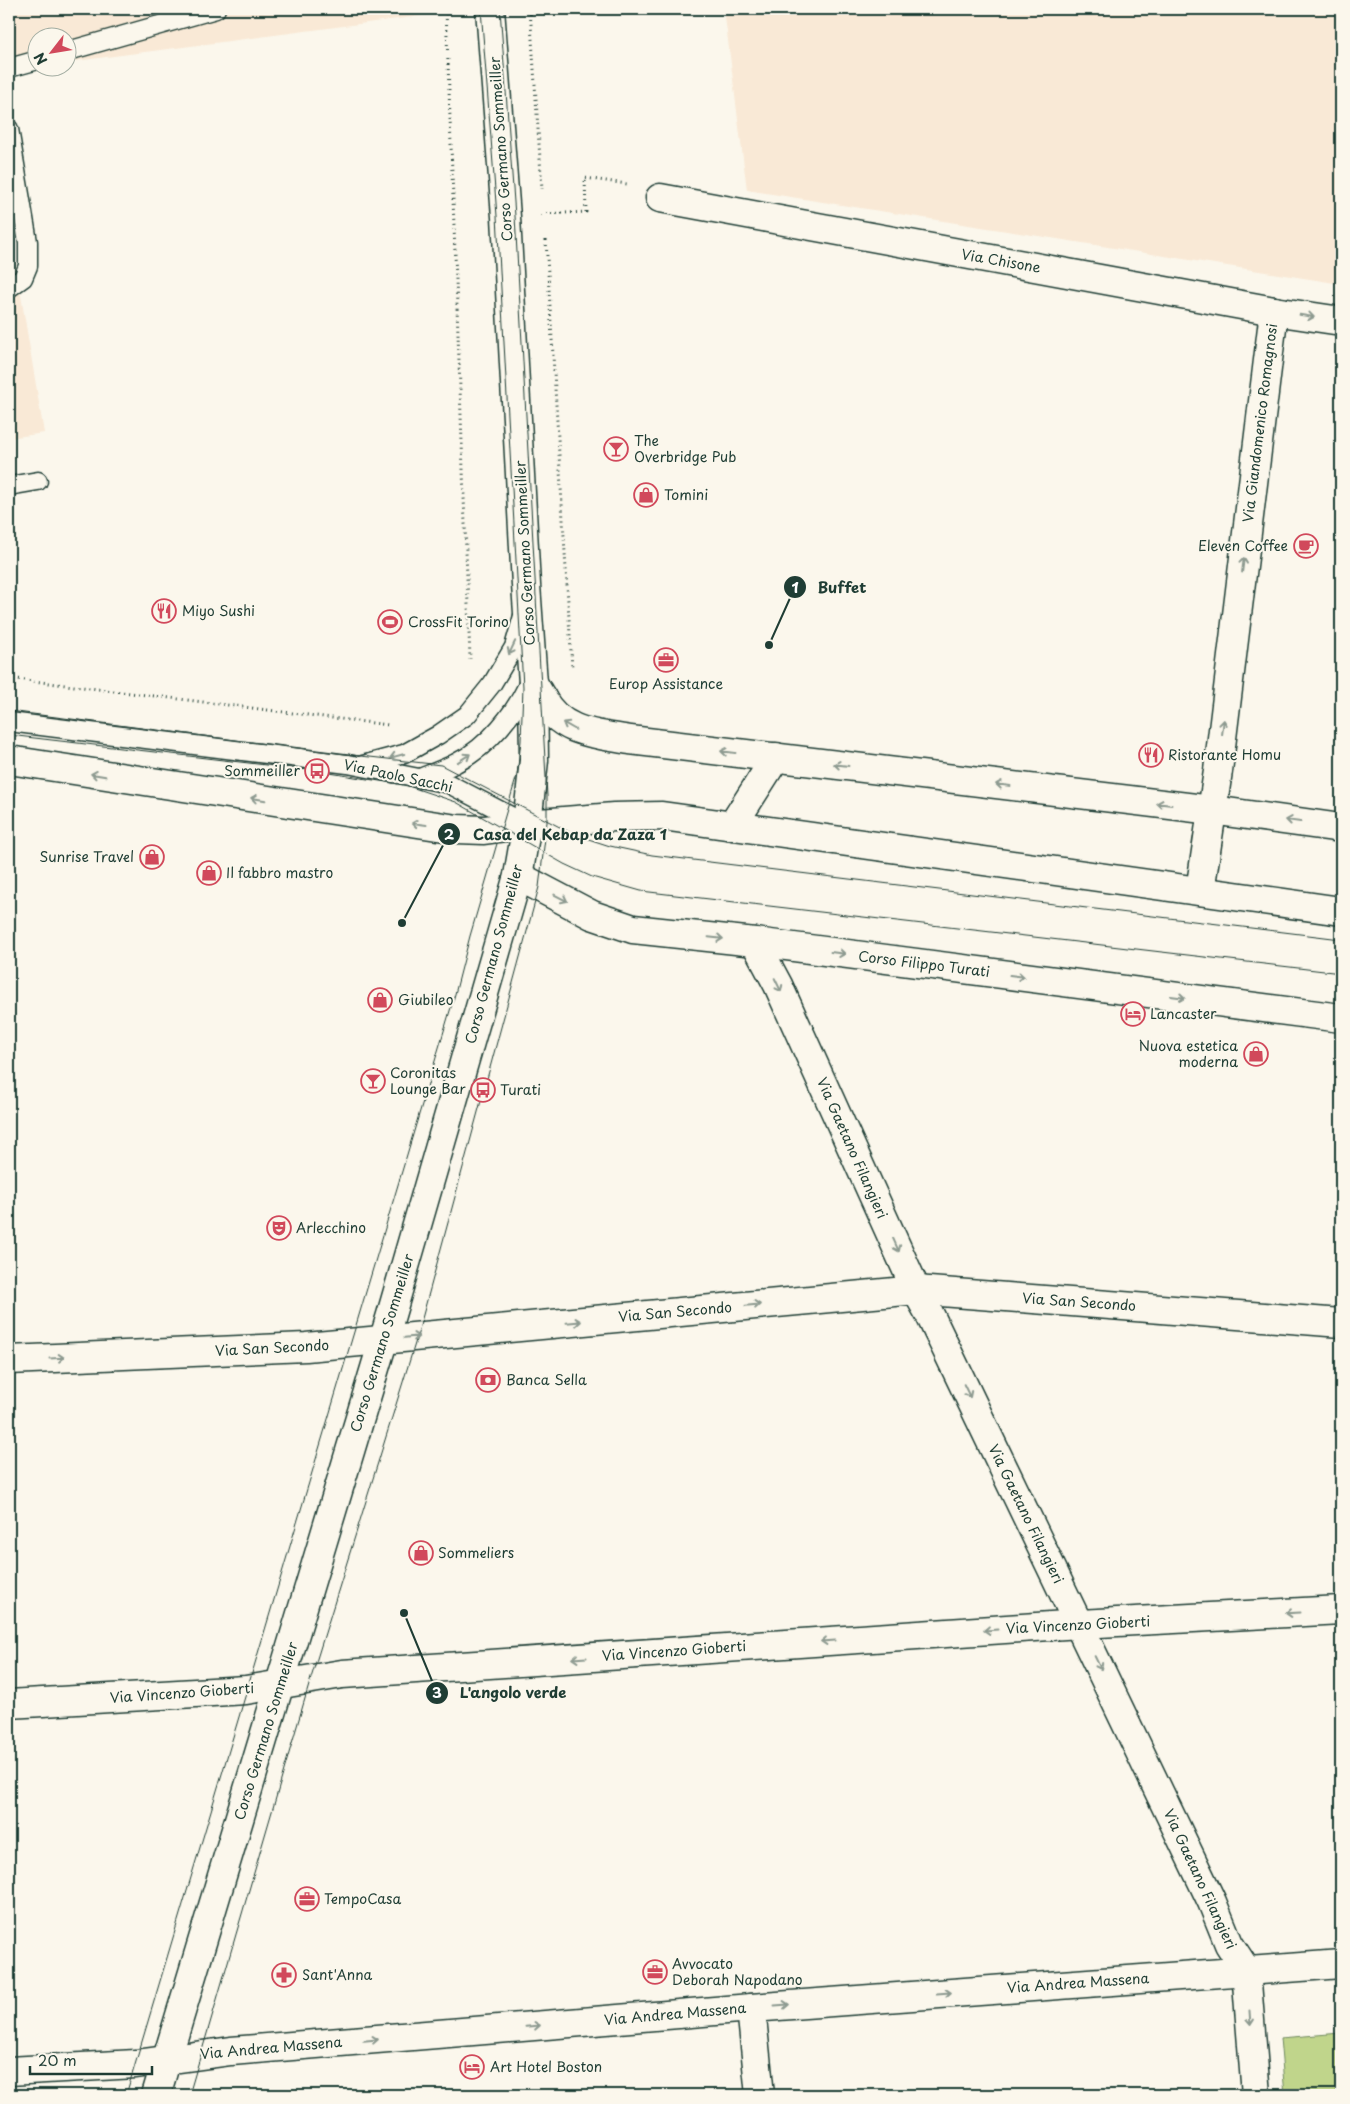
<svg xmlns="http://www.w3.org/2000/svg" width="1350" height="2104" font-family="'Playpen Sans',sans-serif">
<style>
.built{fill:#f9e9d6}
.green{fill:#c0d58b;stroke:#708960}
.lines{fill:none;stroke-linecap:round;stroke-linejoin:round}
.service-casing{stroke:#1f3d34;stroke-width:21}
.minor-casing{stroke:#1f3d34;stroke-width:31}
.tertiary-casing{stroke:#1f3d34;stroke-width:31}
.secondary-casing{stroke:#1f3d34;stroke-width:31}
.path{stroke:#1f3d34;stroke-width:3;stroke-dasharray:1 4;stroke-linecap:butt}
.service{stroke:#fbf7ec;stroke-width:18}
.minor{stroke:#fbf7ec;stroke-width:28}
.tertiary{stroke:#fbf7ec;stroke-width:28}
.secondary{stroke:#fbf7ec;stroke-width:28}
.tram{stroke:#1f3d34;stroke-width:1}
.oneway{stroke:#8d9a90}
.labels{text-anchor:middle;stroke-width:4;stroke-linejoin:round;paint-order:stroke}
.street-label{font-size:14px;fill:#1f3d34;stroke:#fbf7ec}
.poi-label{font-size:14px;fill:#1f3d34;stroke:#fbf7ec;text-anchor:start}
.leader{fill:none;stroke:#1f3d34;stroke-width:2}
.callout-dot{fill:#1f3d34;stroke:#fbf7ec;stroke-width:2}
.mark-label{font-size:15px;text-anchor:middle;font-weight:bold;fill:#fff}
.callout-label{font-size:15px;text-anchor:middle;font-weight:bold;fill:#1f3d34;stroke:#fbf7ec;stroke-width:4;stroke-linejoin:round;paint-order:stroke}
</style>
<rect width="100%" height="100%" fill="#fbf7ec"/>
<filter id="ink" filterUnits="userSpaceOnUse"><feTurbulence type="fractalNoise" baseFrequency=".02" numOctaves="2"/><feDisplacementMap in="SourceGraphic" scale="10" xChannelSelector="R" yChannelSelector="G"/><feConvolveMatrix kernelMatrix="1 2 1 2 8 2 1 2 1" color-interpolation-filters="sRGB"/></filter>
<g filter="url(#ink)">
<g class="built">
<path d="M9 9H474L68 62V38H38L37 66 9 69Z"/>
<path d="M724 9H1341V284L747 190Z"/>
<path d="M9 224 44 433 9 438Z"/>
</g>
<path class="green" d="M1341 2033V2095H1285L1280 2038Z"/>
<g class="lines">
<g class="service-casing">
<g id="service">
<path d="M68 51 216 9"/>
<path d="M9 68 38 60"/>
<path d="M9 129 28 242V266L23 278 9 288"/>
<path d="M9 486 38 481"/>
<path d="M9 722 348 764 449 784 526 824"/>
<path d="M363 765 404 754 438 735 467 715 492 684 514 647 523 616"/>
<path d="M420 778C432 773 445 769 456 763 488 747 516 713 530 680"/>
</g>
</g>
<g class="minor-casing">
<g id="minor">
<path d="M660 198 1274 311 1341 321"/>
<path d="M542 698C560 733 596 734 630 740L1212 810 1341 828"/>
<path d="M732 826 776 757"/>
<path d="M518 876 592 915 633 929 755 942 1341 1018"/>
<path d="M1200 891 1218 771 1274 311"/>
<path d="M755 942 778 985 916 1290 929 1313 1212 1902 1229 1944 1246 1970 1256 2095"/>
<path d="M9 1360 306 1347 916 1290 1341 1323"/>
<path d="M9 1704 246 1690 342 1674 1080 1624 1341 1610"/>
<path d="M751 2008 760 2095"/>
<path d="M9 2071 136 2064 231 2051 751 2008 1341 1964"/>
</g>
</g>
<g class="tertiary-casing">
<path id="tertiary" d="M9 760 457 829 484 830 527 824 534 760 533 683 526 585 506 217 490 9"/>
</g>
<g class="secondary-casing">
<g id="secondary">
<path d="M533 683 542 698"/>
<path d="M156 2095 391 1315 518 876 527 824 614 817 662 816 1341 911"/>
</g>
</g>
<g class="path">
<path d="M446 9 470 659"/>
<path d="M530 9 542 189"/>
<path d="M541 214 586 212 585 178 627 184"/>
<path d="M546 240 572 668"/>
<path d="M9 678 389 725"/>
</g>
<use href="#service" class="service"/>
<use href="#minor" class="minor"/>
<use href="#tertiary" class="tertiary"/>
<use href="#secondary" class="secondary"/>
<g class="tram">
<path d="M9 711 352 755 441 765 573 834 610 846 652 855 1341 939"/>
<path d="M9 735 317 771 405 785 456 802 564 864 592 877 641 891 1341 973"/>
<path d="M126 2095 455 994 470 936 517 775 521 741 523 687 497 216 481 9"/>
<path d="M189 2095 311 1678 417 1337 539 887 547 822V796L515 216 500 9"/>
</g>
</g>
<defs><path id="oneway-shaft" d="M-6 0H5M1.5-3L5.5 0L1.5 3" fill="none" stroke-width="1.6" stroke-linecap="round" stroke-linejoin="round" transform="scale(1.25)"/></defs>
<g class="oneway">
<use href="#oneway-shaft" transform="translate(1307 316) rotate(9)"/>
<use href="#oneway-shaft" transform="translate(1243 565) rotate(-83)"/>
<use href="#oneway-shaft" transform="translate(512 648) rotate(115)"/>
<use href="#oneway-shaft" transform="translate(569 726) rotate(-150)"/>
<use href="#oneway-shaft" transform="translate(1223 727) rotate(-83)"/>
<use href="#oneway-shaft" transform="translate(728 752) rotate(-173)"/>
<use href="#oneway-shaft" transform="translate(397 756) rotate(165)"/>
<use href="#oneway-shaft" transform="translate(464 758) rotate(-33)"/>
<use href="#oneway-shaft" transform="translate(841 765) rotate(-173)"/>
<use href="#oneway-shaft" transform="translate(98 775) rotate(-170)"/>
<use href="#oneway-shaft" transform="translate(1003 785) rotate(-173)"/>
<use href="#oneway-shaft" transform="translate(258 799) rotate(-171)"/>
<use href="#oneway-shaft" transform="translate(1164 804) rotate(-173)"/>
<use href="#oneway-shaft" transform="translate(1293 821) rotate(-172)"/>
<use href="#oneway-shaft" transform="translate(419 824) rotate(-172)"/>
<use href="#oneway-shaft" transform="translate(561 898) rotate(27)"/>
<use href="#oneway-shaft" transform="translate(716 938) rotate(6)"/>
<use href="#oneway-shaft" transform="translate(838 953) rotate(7)"/>
<use href="#oneway-shaft" transform="translate(1017 976) rotate(7)"/>
<use href="#oneway-shaft" transform="translate(778 985) rotate(64)"/>
<use href="#oneway-shaft" transform="translate(1178 997) rotate(7)"/>
<use href="#oneway-shaft" transform="translate(896 1245) rotate(66)"/>
<use href="#oneway-shaft" transform="translate(753 1305) rotate(-5)"/>
<use href="#oneway-shaft" transform="translate(574 1322) rotate(-5)"/>
<use href="#oneway-shaft" transform="translate(412 1337) rotate(-6)"/>
<use href="#oneway-shaft" transform="translate(57 1358) rotate(-3)"/>
<use href="#oneway-shaft" transform="translate(967 1391) rotate(64)"/>
<use href="#oneway-shaft" transform="translate(1293 1613) rotate(177)"/>
<use href="#oneway-shaft" transform="translate(991 1630) rotate(176)"/>
<use href="#oneway-shaft" transform="translate(828 1641) rotate(176)"/>
<use href="#oneway-shaft" transform="translate(579 1658) rotate(176)"/>
<use href="#oneway-shaft" transform="translate(1098 1663) rotate(64)"/>
<use href="#oneway-shaft" transform="translate(944 1993) rotate(-4)"/>
<use href="#oneway-shaft" transform="translate(782 2005) rotate(-4)"/>
<use href="#oneway-shaft" transform="translate(1250 2018) rotate(86)"/>
<use href="#oneway-shaft" transform="translate(533 2026) rotate(-5)"/>
<use href="#oneway-shaft" transform="translate(371 2040) rotate(-5)"/>
</g>
</g>
<defs>
<g id="bar-ring" transform="scale(1.25)"><circle r="9.5" fill="#fbf7ec" stroke="#d1495b" stroke-width="1.5"/><path d="M-6-5H6L.8 .8V4.5H3.5V6h-7V4.5H-.8V.8Z" fill="#d1495b"/></g>
<g id="shop-ring" transform="scale(1.25)"><circle r="9.5" fill="#fbf7ec" stroke="#d1495b" stroke-width="1.5"/><path d="M-5-2.5h2.3a2.7 3.5 0 0 1 5.4 0H5L5.5 6h-11ZM-1.5-2.5h3a1.5 2.3 0 0 0-3 0Z" fill="#d1495b"/></g>
<g id="cafe-ring" transform="scale(1.25)"><circle r="9.5" fill="#fbf7ec" stroke="#d1495b" stroke-width="1.5"/><path d="M-5.5-4.5H6V0H3Q3 3.5 0 3.5H-2.5Q-5.5 3.5-5.5 0ZM3-3.2v2h1.7v-2ZM-6 4.5H4V6H-6Z" fill="#d1495b"/></g>
<g id="restaurant-ring" transform="scale(1.25)"><circle r="9.5" fill="#fbf7ec" stroke="#d1495b" stroke-width="1.5"/><path d="M-5-6h1v4h1v-4h1v4h1v-4h1v5L-1.5 .5V6h-2V.5L-5-1ZM5-6V6H3V1.5H1.5Q1.5-4 5-6Z" fill="#d1495b"/></g>
<g id="stadium-ring" transform="scale(1.25)"><circle r="9.5" fill="#fbf7ec" stroke="#d1495b" stroke-width="1.5"/><path d="M0-5a6.5 5 0 1 0 0 10a6.5 5 0 1 0 0-10ZM-3.5-1.8h7v3.6h-7Z" fill="#d1495b"/></g>
<g id="office-ring" transform="scale(1.25)"><circle r="9.5" fill="#fbf7ec" stroke="#d1495b" stroke-width="1.5"/><path d="M-6-3h4V-5.5h4V-3h4V5H-6ZM-1-4.5V-3h2v-1.5ZM-6 0V1H6V0Z" fill="#d1495b"/></g>
<g id="bus-ring" transform="scale(1.25)"><circle r="9.5" fill="#fbf7ec" stroke="#d1495b" stroke-width="1.5"/><path d="M-5-6H5V4H4V6H2V4H-2V6H-4V4H-5ZM-3.5-4V0h7V-4ZM-3.5 1.2v1.5H-2V1.2ZM2 1.2v1.5H3.5V1.2Z" fill="#d1495b"/></g>
<g id="hotel-ring" transform="scale(1.25)"><circle r="9.5" fill="#fbf7ec" stroke="#d1495b" stroke-width="1.5"/><path d="M-6-4.5h1.5V1H6V5H4.5V3h-9V5H-6ZM-4 0a1.8 1.8 0 1 1 3.6 0ZM.5 0V-2.5h3Q6-2.5 6 0Z" fill="#d1495b"/></g>
<g id="theatre-ring" transform="scale(1.25)"><circle r="9.5" fill="#fbf7ec" stroke="#d1495b" stroke-width="1.5"/><path d="M-5-5.5Q0-4 5-5.5V0Q5 5 0 6Q-5 5-5 0ZM-3.3-2.5H-1v1.5H-3.3ZM1-2.5H3.3v1.5H1ZM-2.8 1Q0 5.5 2.8 1Z" fill="#d1495b"/></g>
<g id="bank-ring" transform="scale(1.25)"><circle r="9.5" fill="#fbf7ec" stroke="#d1495b" stroke-width="1.5"/><path d="M-6-4H6V4H-6ZM0-2.3a2.3 2.3 0 1 0 0 4.6a2.3 2.3 0 1 0 0-4.6Z" fill="#d1495b"/></g>
<g id="pharmacy-ring" transform="scale(1.25)"><circle r="9.5" fill="#fbf7ec" stroke="#d1495b" stroke-width="1.5"/><path d="M-2-6h4v4h4v4h-4v4h-4v-4h-4v-4h4Z" fill="#d1495b"/></g>
</defs>
<g fill-rule="evenodd">
<use href="#bar-ring" x="616" y="449"/>
<use href="#shop-ring" x="646" y="495"/>
<use href="#cafe-ring" x="1306" y="546"/>
<use href="#restaurant-ring" x="164" y="611"/>
<use href="#stadium-ring" x="390" y="622"/>
<use href="#office-ring" x="666" y="660"/>
<use href="#restaurant-ring" x="1151" y="755"/>
<use href="#bus-ring" x="317" y="771"/>
<use href="#shop-ring" x="152" y="857"/>
<use href="#shop-ring" x="209" y="873"/>
<use href="#shop-ring" x="380" y="1000"/>
<use href="#hotel-ring" x="1133" y="1014"/>
<use href="#shop-ring" x="1256" y="1054"/>
<use href="#bar-ring" x="373" y="1081"/>
<use href="#bus-ring" x="483" y="1090"/>
<use href="#theatre-ring" x="279" y="1228"/>
<use href="#bank-ring" x="488" y="1380"/>
<use href="#shop-ring" x="421" y="1553"/>
<use href="#office-ring" x="307" y="1899"/>
<use href="#office-ring" x="655" y="1972"/>
<use href="#pharmacy-ring" x="284" y="1975"/>
<use href="#hotel-ring" x="472" y="2067"/>
</g>
<g class="labels">
<g class="street-label">
<text transform="translate(501 149) rotate(-94)" y="5">Corso Germano Sommeiller</text>
<text transform="translate(1001 261) rotate(10)" y="5">Via Chisone</text>
<text transform="translate(1260 423) rotate(-83)" y="5">Via Giandomenico Romagnosi</text>
<text transform="translate(525 553) rotate(-93)" y="5">Corso Germano Sommeiller</text>
<text transform="translate(398 776) rotate(12)" y="5">Via Paolo Sacchi</text>
<text transform="translate(494 954) rotate(-75)" y="5">Corso Germano Sommeiller</text>
<text transform="translate(924 964) rotate(7)" y="5">Corso Filippo Turati</text>
<text transform="translate(852 1148) rotate(66)" y="5">Via Gaetano Filangieri</text>
<text transform="translate(1079 1302) rotate(4)" y="5">Via San Secondo</text>
<text transform="translate(675 1312) rotate(-5)" y="5">Via San Secondo</text>
<text transform="translate(382 1343) rotate(-73)" y="5">Corso Germano Sommeiller</text>
<text transform="translate(272 1348) rotate(-3)" y="5">Via San Secondo</text>
<text transform="translate(1026 1514) rotate(64)" y="5">Via Gaetano Filangieri</text>
<text transform="translate(1078 1625) rotate(-3)" y="5">Via Vincenzo Gioberti</text>
<text transform="translate(674 1651) rotate(-4)" y="5">Via Vincenzo Gioberti</text>
<text transform="translate(182 1693) rotate(-4)" y="5">Via Vincenzo Gioberti</text>
<text transform="translate(266 1731) rotate(-73)" y="5">Corso Germano Sommeiller</text>
<text transform="translate(1200 1879) rotate(65)" y="5">Via Gaetano Filangieri</text>
<text transform="translate(1078 1983) rotate(-4)" y="5">Via Andrea Massena</text>
<text transform="translate(675 2014) rotate(-5)" y="5">Via Andrea Massena</text>
<text transform="translate(271 2048) rotate(-5)" y="5">Via Andrea Massena</text>
</g>
<g class="poi-label">
<text x="634" y="446">The<tspan x="634" dy="16">Overbridge Pub</tspan></text>
<text x="664" y="500">Tomini</text>
<text x="1288" y="551" text-anchor="end">Eleven Coffee</text>
<text x="182" y="616">Miyo Sushi</text>
<text x="408" y="627">CrossFit Torino</text>
<text x="666" y="689" text-anchor="middle">Europ Assistance</text>
<text x="1168" y="760">Ristorante Homu</text>
<text x="300" y="776" text-anchor="end">Sommeiller</text>
<text x="134" y="862" text-anchor="end">Sunrise Travel</text>
<text x="226" y="878">Il fabbro mastro</text>
<text x="398" y="1005">Giubileo</text>
<text x="1150" y="1019">Lancaster</text>
<text x="1238" y="1051" text-anchor="end">Nuova estetica<tspan x="1238" dy="16">moderna</tspan></text>
<text x="390" y="1078">Coronitas<tspan x="390" dy="16">Lounge Bar</tspan></text>
<text x="500" y="1095">Turati</text>
<text x="296" y="1233">Arlecchino</text>
<text x="506" y="1385">Banca Sella</text>
<text x="438" y="1558">Sommeliers</text>
<text x="324" y="1904">TempoCasa</text>
<text x="672" y="1969">Avvocato<tspan x="672" dy="16">Deborah Napodano</tspan></text>
<text x="302" y="1980">Sant'Anna</text>
<text x="490" y="2072">Art Hotel Boston</text>
</g>
</g>
<path class="leader" d="M769 645L795 587M402 923L449 834M404 1613L437 1693"/>
<g class="callout-dot">
<circle cx="769" cy="645" r="5"/>
<circle cx="402" cy="923" r="5"/>
<circle cx="404" cy="1613" r="5"/>
<circle cx="795" cy="587" r="12"/>
<circle cx="449" cy="834" r="12"/>
<circle cx="437" cy="1693" r="12"/>
</g>
<g class="mark-label">
<text x="795" y="593">1</text>
<text x="449" y="840">2</text>
<text x="437" y="1698">3</text>
</g>
<g class="callout-label">
<text x="842" y="593">Buffet</text>
<text x="570" y="840">Casa del Kebap da Zaza 1</text>
<text x="513" y="1698">L'angolo verde</text>
</g>
<rect width="1350" height="2104" fill="none" stroke="#fbf7ec" stroke-width="30"/>
<rect x="15" y="15" width="1320" height="2074" fill="none" stroke="#1f3d34" stroke-width="2" filter="url(#ink)"/>
<g transform="translate(52 52) rotate(239)"><circle r="24" fill="#fbf7ec" stroke="#a3ada2"/>
<path d="M0-4L9 19L0 12L-9 19Z" fill="#d1495b"/>
<text y="-8" font-size="14" font-weight="bold" text-anchor="middle" fill="#1f3d34">N</text>
</g>
<path d="M30 2066v8h122v-8" fill="none" stroke="#1f3d34" stroke-width="2.5"/>
<text x="38" y="2066" font-size="15" fill="#1f3d34" stroke="#fbf7ec" stroke-width="4" paint-order="stroke">20 m</text>
</svg>
